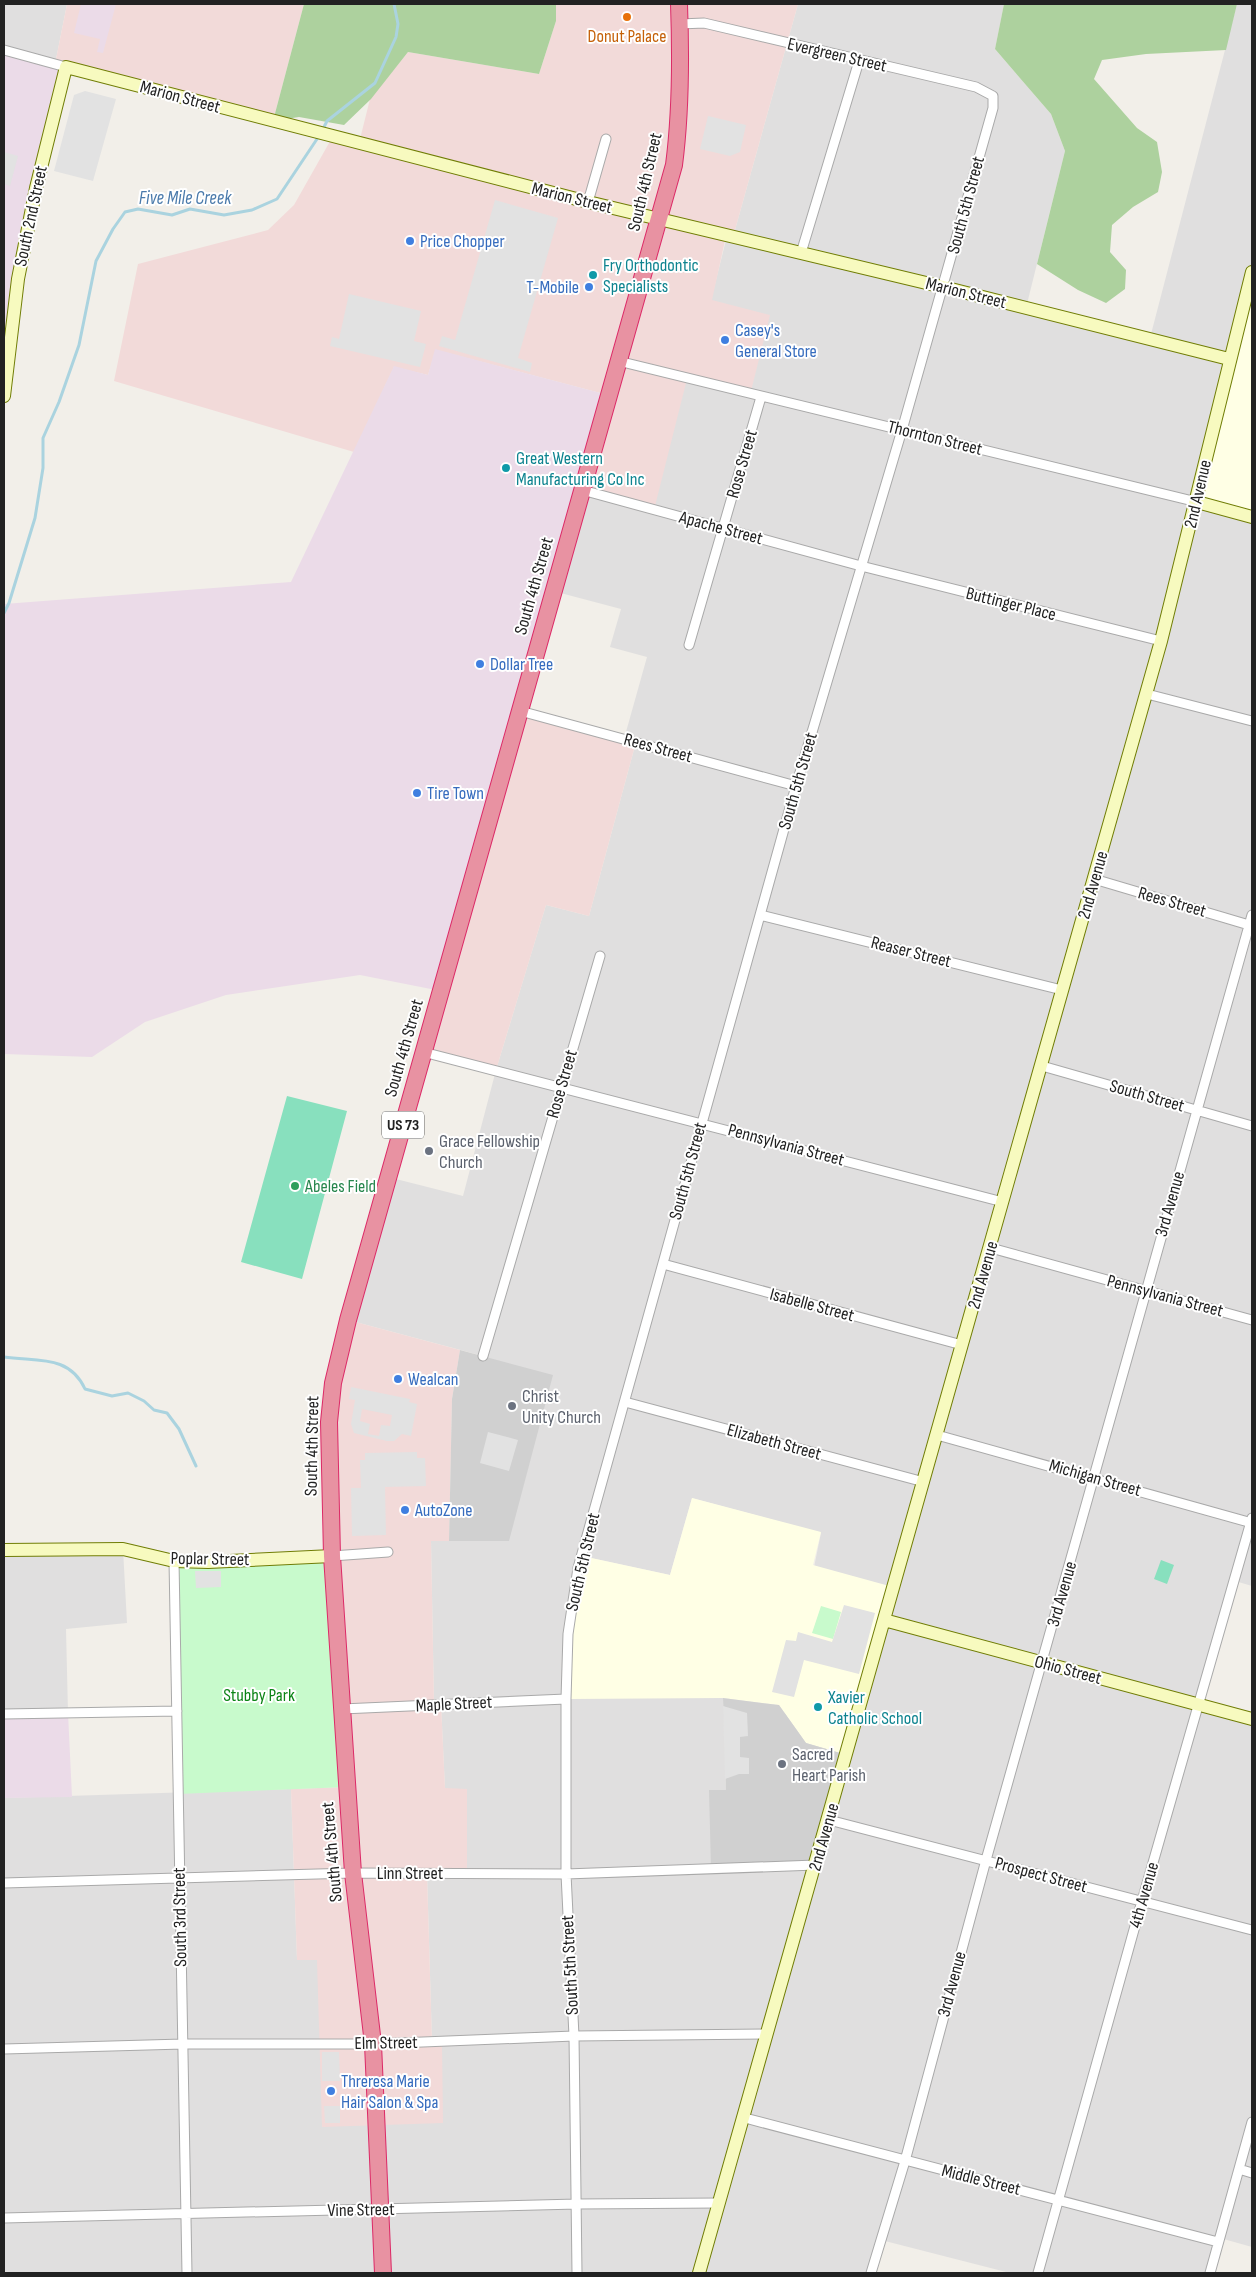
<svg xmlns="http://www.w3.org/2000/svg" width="1256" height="2277" font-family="'Sofia Sans Condensed',sans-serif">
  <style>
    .residential { fill: #e0dfdf; fill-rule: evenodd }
    .commercial { fill: #f2dad9 }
    .industrial { fill: #ebdbe8 }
    .education { fill: #ffffe5 }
    .religious { fill: #d0d0d0 }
    .forest { fill: #add19e }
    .park { fill: #c8facc }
    .pitch { fill: #88e0be }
    .parking { fill: #e2e2e2; fill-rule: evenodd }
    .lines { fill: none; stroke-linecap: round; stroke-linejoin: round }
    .stream { stroke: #aad3df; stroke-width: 3 }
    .street-casing { stroke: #a9a9a9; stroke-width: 11 }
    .secondary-casing { stroke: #707d05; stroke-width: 14 }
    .highway-casing { stroke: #dc2a67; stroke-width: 18 }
    .street { stroke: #fff; stroke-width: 9 }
    .secondary { stroke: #f7fabf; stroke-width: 12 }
    .highway { stroke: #e892a2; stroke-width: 16 }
    .food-dot { fill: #e8710a; stroke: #fff; stroke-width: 2 }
    .shop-dot { fill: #3f7fe0; stroke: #fff; stroke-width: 2 }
    .culture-dot { fill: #0f9aa8; stroke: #fff; stroke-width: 2 }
    .worship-dot { fill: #6b7280; stroke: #fff; stroke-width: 2 }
    .leisure-dot { fill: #2e9e5b; stroke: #fff; stroke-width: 2 }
    .labels { text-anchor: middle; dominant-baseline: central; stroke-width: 4; stroke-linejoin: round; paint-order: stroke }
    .shield { fill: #fff; stroke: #646464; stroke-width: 1 }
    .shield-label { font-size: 16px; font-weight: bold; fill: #222 }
    .food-label { font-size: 18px; fill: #c56008; stroke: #fff }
    .street-label { font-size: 18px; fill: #222; stroke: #fff }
    .shop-label { font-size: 18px; fill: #366cbe; stroke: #fff; text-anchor: start }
    .culture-label { font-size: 18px; fill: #0d838f; stroke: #fff; text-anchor: start }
    .worship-label { font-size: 18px; fill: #5b616d; stroke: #fff; text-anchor: start }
    .leisure-label { font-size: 18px; fill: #27864d; stroke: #fff; text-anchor: start }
    .park-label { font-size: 18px; fill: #0c8416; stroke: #fff }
    .water-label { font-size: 19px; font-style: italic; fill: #4a7aab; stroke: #fff }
  </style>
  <rect width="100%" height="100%" fill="#f2efe9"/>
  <path class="residential" d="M4,4H67L55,64L4,50Z
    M798,4H1004L995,49L1051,114L1065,151L1026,308L1150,338L1237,4H1252V1586L1235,1581L1200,1705L1252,1719V2247L1220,2238L1210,2273H1010L881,2240L871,2273H4V1798L291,1789L297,1960H317L432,2042L427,1873L467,1789H445L441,1704H434L431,1541H509L483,1356L348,1320L388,1177L463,1196L496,1070L546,905L589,916L636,742L624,739L647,657L610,647L621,609L553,591L582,490L687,379L711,300L727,236L733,237ZM692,1498L821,1533L753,1866L709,1790H726L723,1698L582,1556L670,1575Z
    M123,1549L127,1623L66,1629L68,1713L4,1714V1550Z"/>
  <path class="commercial" d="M67,4H304L273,121L55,64Z
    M556,4H798L733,237L726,236L712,300L770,315L750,395L687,379L654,510L582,490L608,395L436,350L428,375L394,367L354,452L114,381L138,264L268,230L294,205L333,136L359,143L370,99L408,52L539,74L556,21Z
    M520,711L636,742L589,916L546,905L496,1070L423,1052Z
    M348,1320L460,1350L452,1399L449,1541H431L434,1704H441L445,1788L467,1789V1873L427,1874L432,2042H442L443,2123L322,2127L317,1960H297L291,1789L347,1787L329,1468Z"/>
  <path class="industrial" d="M81,4H116L103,53L97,52L100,39L74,33Z
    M4,50L66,67L36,188L4,396Z
    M435,349L608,395L441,991L360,975L226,995L145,1022L92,1057L4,1054V604L291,582L394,366L428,375Z
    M68,1713L72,1797L4,1798V1714Z"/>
  <path class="education" d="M1252,272V517L1197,502Z
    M692,1498L821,1532L813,1565L893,1587L847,1755L806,1743L779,1705L723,1698L566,1699L568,1634L582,1556L670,1575Z"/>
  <path class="religious" d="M460,1350L553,1375L509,1541H449L452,1399Z
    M723,1698L779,1705L806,1743L847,1755L816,1865L711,1869L709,1790H726Z"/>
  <path class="forest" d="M304,4H556V21L539,74L408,52L371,99L344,125L299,117L273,121Z
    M1004,4H1237L1226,50L1146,54L1102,60L1094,79L1137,128L1157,142L1162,172L1158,192L1133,207L1112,225L1110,252L1126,270L1125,289L1106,303L1078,290L1037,264L1065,151L1051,114L995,49Z"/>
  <path class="park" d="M332,1556L347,1787L178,1794L174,1561Z
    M821,1606L841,1612L833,1639L812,1633Z"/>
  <path class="pitch" d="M287,1096L347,1111L302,1279L241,1262Z
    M1161,1560L1174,1565L1167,1584L1154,1579Z"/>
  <path class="parking" d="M85,91L116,99L93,181L54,171L74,95Z
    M708,116L746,125L740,152L730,156L700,149Z
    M4,152L18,156L10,186L4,184Z
    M495,200L558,218L518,358L532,363L530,372L439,346L442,336L455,340Z
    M349,294L421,311L414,341L426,344L420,367L330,346L332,337L339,339Z
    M351,1387L410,1399L409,1402L417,1404L411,1436L402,1434L394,1441H387L354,1433L351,1424L355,1400L349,1399ZM362,1409L392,1415L390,1426L381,1425L379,1436L368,1434L370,1424L360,1421Z
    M488,1432L518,1440L509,1471L480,1463Z
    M417,1452V1458H425L426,1486L385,1487L386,1535L352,1536L351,1488H361L360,1460H365V1453Z
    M195,1571H221V1587L196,1588Z
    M844,1605L875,1613L859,1674L804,1660L794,1697L772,1692L786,1640L796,1641L798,1632L832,1642Z
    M723,1706L747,1713L748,1736L740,1737V1757L749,1758V1774H739L725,1779Z
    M322,2052H339L340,2081H322Z
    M324,2106H340V2123H325Z"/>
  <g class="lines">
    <path class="stream" d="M322,131L327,121L375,83L396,37L398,24L394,4
      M4,613L9,603L35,518L43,468V438L59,402L79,345L96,261L113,229L125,212L138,209L172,215L190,209L224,215L252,210L277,199L319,136
      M4,1357C36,1362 69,1354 85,1389L112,1396L128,1393L144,1401L154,1410L167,1413L179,1429L196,1466"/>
    <g class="street-casing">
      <path id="street" d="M4,50L66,67
        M588,202L606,139
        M801,253L859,61
        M618,361L1197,502
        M582,490L861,566L1161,641
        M689,645L761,397
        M1147,694L1252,721
        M520,711L796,786
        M1094,879L1249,925
        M760,915L1062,990
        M423,1052L1003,1202
        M1042,1066L1252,1126
        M991,1248L1252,1320
        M663,1264L962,1345
        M483,1356L600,956
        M625,1402L924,1482
        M937,1435L1252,1523
        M332,1556L388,1552
        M174,1561L187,2273
        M342,1709L566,1699
        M4,1714L177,1711
        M829,1820L1252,1930
        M4,1883L353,1873L566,1874L816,1865
        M4,2049L183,2044H373L574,2036L767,2034
        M745,2118L1218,2242
        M1239,2169L1252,2173
        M4,2218L577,2204L719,2203
        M577,2273L574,2036L566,1874V1699L568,1634L578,1568L796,786L902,430L993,108V96L976,87L704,23L680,24
        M871,2273L905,2161L986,1860L1252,915
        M1038,2273L1142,1901L1252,1518
        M1210,2273L1252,2122"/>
    </g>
    <g class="secondary-casing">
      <path id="secondary" d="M4,396L18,279L36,188L66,67L588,202L943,287L1229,359
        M1197,502L1252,517
        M4,1550L123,1549L174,1561L208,1562L332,1556
        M884,1620L1252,1719
        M699,2273L1161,641L1252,272"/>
    </g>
    <g class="highway-casing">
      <path id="highway" d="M383,2273L373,2044L353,1873L332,1556L329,1422L333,1383L348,1320L674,165C681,111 681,58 679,4"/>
    </g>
    <use href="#street" class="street"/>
    <use href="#secondary" class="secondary"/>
    <use href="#highway" class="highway"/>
  </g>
  <circle class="food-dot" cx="627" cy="17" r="5"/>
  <g class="shop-dot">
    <circle cx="410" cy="241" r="5"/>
    <circle cx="589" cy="287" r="5"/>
    <circle cx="725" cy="340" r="5"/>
    <circle cx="480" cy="664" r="5"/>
    <circle cx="417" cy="793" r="5"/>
    <circle cx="398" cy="1379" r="5"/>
    <circle cx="405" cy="1510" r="5"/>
    <circle cx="331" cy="2091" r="5"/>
  </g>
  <g class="culture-dot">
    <circle cx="593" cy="275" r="5"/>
    <circle cx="506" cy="468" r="5"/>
    <circle cx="818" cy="1707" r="5"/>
  </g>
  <g class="worship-dot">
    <circle cx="429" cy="1151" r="5"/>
    <circle cx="512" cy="1406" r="5"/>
    <circle cx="782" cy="1764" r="5"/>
  </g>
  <circle class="leisure-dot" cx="295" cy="1186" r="5"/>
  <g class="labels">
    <rect class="shield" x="382" y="1111.5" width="42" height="27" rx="4"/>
    <g class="shield-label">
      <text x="403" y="1125">US 73</text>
    </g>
    <g class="food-label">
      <text x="627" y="36">Donut Palace</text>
    </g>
    <g class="street-label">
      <text transform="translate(837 55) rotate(13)">Evergreen Street</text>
      <text transform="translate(180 97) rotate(15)">Marion Street</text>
      <text transform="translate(645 182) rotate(-77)">South 4th Street</text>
      <text transform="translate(572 198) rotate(14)">Marion Street</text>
      <text transform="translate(966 205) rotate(-75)">South 5th Street</text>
      <text transform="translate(31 216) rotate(-78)">South 2nd Street</text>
      <text transform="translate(966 293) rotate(14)">Marion Street</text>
      <text transform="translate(935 438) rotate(14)">Thornton Street</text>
      <text transform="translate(742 464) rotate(-74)">Rose Street</text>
      <text transform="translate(1198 494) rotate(-77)">2nd Avenue</text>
      <text transform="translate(721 528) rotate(15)">Apache Street</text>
      <text transform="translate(534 586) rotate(-74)">South 4th Street</text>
      <text transform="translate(1011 604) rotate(14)">Buttinger Place</text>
      <text transform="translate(658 748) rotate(15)">Rees Street</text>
      <text transform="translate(798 781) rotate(-74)">South 5th Street</text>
      <text transform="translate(1093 885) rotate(-74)">2nd Avenue</text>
      <text transform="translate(1172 902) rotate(16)">Rees Street</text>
      <text transform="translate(911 952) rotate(14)">Reaser Street</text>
      <text transform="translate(404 1048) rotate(-74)">South 4th Street</text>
      <text transform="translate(562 1084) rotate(-74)">Rose Street</text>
      <text transform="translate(1147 1096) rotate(16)">South Street</text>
      <text transform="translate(786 1145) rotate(15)">Pennsylvania Street</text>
      <text transform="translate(688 1171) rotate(-75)">South 5th Street</text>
      <text transform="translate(1170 1204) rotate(-74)">3rd Avenue</text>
      <text transform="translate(983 1275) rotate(-74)">2nd Avenue</text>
      <text transform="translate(1165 1296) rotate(15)">Pennsylvania Street</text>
      <text transform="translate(812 1305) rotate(15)">Isabelle Street</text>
      <text transform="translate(774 1442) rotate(15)">Elizabeth Street</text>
      <text transform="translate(312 1446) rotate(-89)">South 4th Street</text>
      <text transform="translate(1095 1478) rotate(16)">Michigan Street</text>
      <text transform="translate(210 1559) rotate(1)">Poplar Street</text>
      <text transform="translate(583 1562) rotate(-77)">South 5th Street</text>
      <text transform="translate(1062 1594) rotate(-74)">3rd Avenue</text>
      <text transform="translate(1068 1670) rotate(15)">Ohio Street</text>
      <text transform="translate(454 1704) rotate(-3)">Maple Street</text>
      <text transform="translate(824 1837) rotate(-74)">2nd Avenue</text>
      <text transform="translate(332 1852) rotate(-95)">South 4th Street</text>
      <text x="410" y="1873">Linn Street</text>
      <text transform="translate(1041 1875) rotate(15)">Prospect Street</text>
      <text transform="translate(1144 1895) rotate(-74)">4th Avenue</text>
      <text transform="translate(180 1917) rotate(-91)">South 3rd Street</text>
      <text transform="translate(570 1965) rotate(-93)">South 5th Street</text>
      <text transform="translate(952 1984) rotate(-75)">3rd Avenue</text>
      <text transform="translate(386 2043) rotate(-1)">Elm Street</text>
      <text transform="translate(981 2180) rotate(14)">Middle Street</text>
      <text transform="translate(361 2210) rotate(-1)">Vine Street</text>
    </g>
    <g class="shop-label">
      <text x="420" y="241">Price Chopper</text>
      <text x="579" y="287" text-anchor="end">T-Mobile</text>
      <text x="735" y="330">Casey's<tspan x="735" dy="21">General Store</tspan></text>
      <text x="490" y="664">Dollar Tree</text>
      <text x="427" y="793">Tire Town</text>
      <text x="408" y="1379">Wealcan</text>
      <text x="415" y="1510">AutoZone</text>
      <text x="341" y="2081">Threresa Marie<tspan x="341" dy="21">Hair Salon &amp; Spa</tspan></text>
    </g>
    <g class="culture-label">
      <text x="603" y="265">Fry Orthodontic<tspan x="603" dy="21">Specialists</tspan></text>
      <text x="516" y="458">Great Western<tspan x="516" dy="21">Manufacturing Co Inc</tspan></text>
      <text x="828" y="1697">Xavier<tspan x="828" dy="21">Catholic School</tspan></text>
    </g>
    <g class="worship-label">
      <text x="439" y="1141">Grace Fellowship<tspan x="439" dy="21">Church</tspan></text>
      <text x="522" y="1396">Christ<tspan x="522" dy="21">Unity Church</tspan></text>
      <text x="792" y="1754">Sacred<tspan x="792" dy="21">Heart Parish</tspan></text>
    </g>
    <g class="leisure-label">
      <text x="305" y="1186">Abeles Field</text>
    </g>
    <g class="park-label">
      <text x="259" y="1695">Stubby Park</text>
    </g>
    <g class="water-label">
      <text x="185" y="198">Five Mile Creek</text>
    </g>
  </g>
  <rect width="1256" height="2277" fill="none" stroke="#222222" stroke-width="10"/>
</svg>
